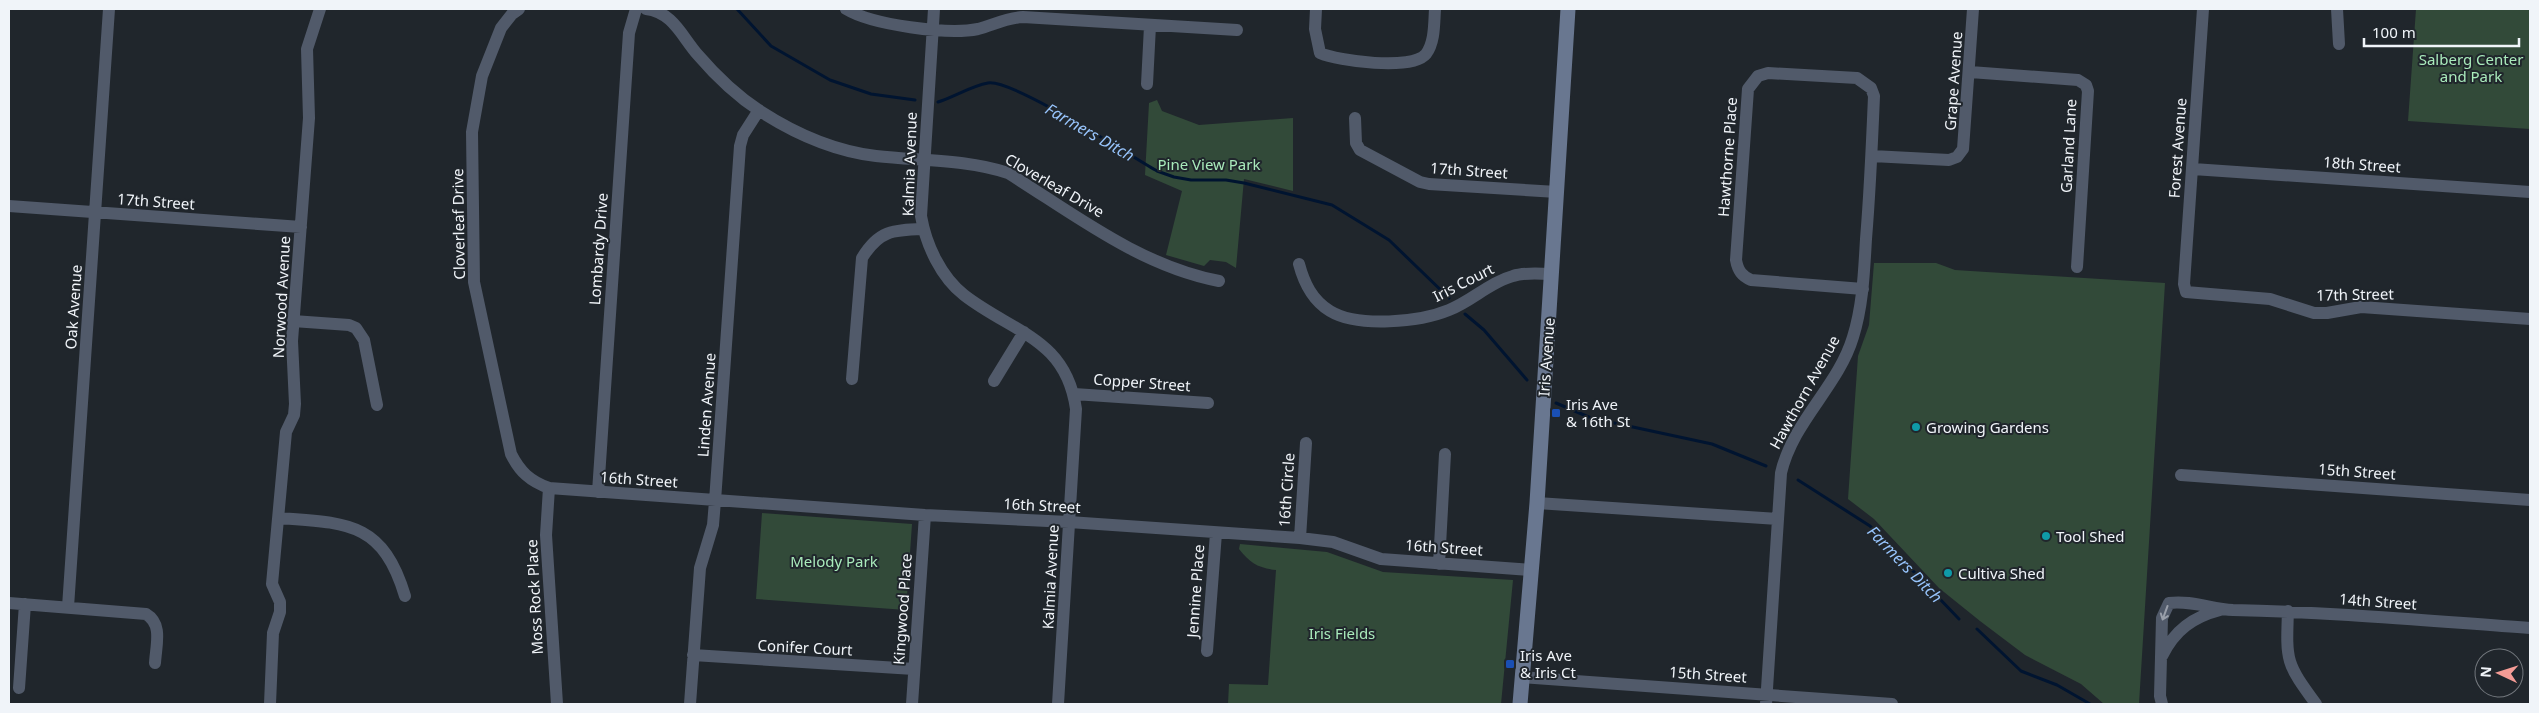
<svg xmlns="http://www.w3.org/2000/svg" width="2539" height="713" font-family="'Noto Sans',sans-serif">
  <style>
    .green { fill: #324a39 }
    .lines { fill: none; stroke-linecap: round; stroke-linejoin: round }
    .stream { stroke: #001430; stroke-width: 3 }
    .street { stroke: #515a6a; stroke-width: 12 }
    .secondary { stroke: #697790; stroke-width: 15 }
    .oneway { stroke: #999faa }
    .transit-dot { fill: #1a4fb4; stroke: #20262c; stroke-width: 2 }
    .culture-dot { fill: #0f9aa8; stroke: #20262c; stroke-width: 2 }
    .labels { text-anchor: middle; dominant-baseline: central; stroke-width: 4; stroke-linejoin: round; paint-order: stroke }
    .park-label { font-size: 15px; fill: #a9eabb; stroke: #20262c }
    .street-label { font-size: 15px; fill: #f0f4f9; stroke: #20262c }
    .poi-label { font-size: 15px; fill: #f0f4f9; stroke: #20262c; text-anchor: start }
    .water-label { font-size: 16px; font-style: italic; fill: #97c4fc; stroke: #20262c }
  </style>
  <rect width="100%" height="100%" fill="#20262c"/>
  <path class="green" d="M2416,9H2530V129L2408,121Z
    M1157,100L1162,111L1199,125L1293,118V191L1244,179L1236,268L1226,262L1210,260L1204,266L1166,255L1182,191L1145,175L1149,103Z
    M1874,263H1936L1955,270L2165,283L2139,704H2104L2081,684L2025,655L1980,621L1939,588L1874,519L1848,499L1858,356L1869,325Z
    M762,513L912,524L906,610L756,599Z
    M1240,544L1327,552L1383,572L1513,580L1501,704H1228L1229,684L1268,685L1276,570C1258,568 1250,563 1239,549Z"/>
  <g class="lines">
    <path class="stream" d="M737,9L771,46L830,80L871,94L915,100
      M938,102C954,97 971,86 988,83C1013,79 1129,155 1157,171L1174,177L1191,180H1226L1244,183L1332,205L1389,240L1449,298
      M1465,314L1484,330L1527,380
      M1556,403L1591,418L1712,444L1766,466
      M1798,480L1870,526L1959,619
      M1977,629L2021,671L2057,685L2090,704"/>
    <path class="street" d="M519,9L512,14L501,28L482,76L472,132L474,282L511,454C520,472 530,481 549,488L925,515L1069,522L1300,538L1333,542L1381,559L1531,570
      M646,9C673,12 682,37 698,55C716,76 737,96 760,111C794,133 835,151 876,156C920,161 966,159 1008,173C1074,214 1140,266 1219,281
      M846,9C872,25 948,35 978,29C993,25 1006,18 1023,17L1237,30
      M934,9L921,216C926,245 941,277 964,295C1013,333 1066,338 1076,409L1058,704
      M1316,9L1315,29L1320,53C1338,61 1412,71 1426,54C1435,42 1434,23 1435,9
      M2203,9L2184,284L2186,292L2270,299L2314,313H2327L2361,307L2530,319
      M2337,9L2339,44
      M1970,72L2078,80L2086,85L2088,91L2077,267
      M1147,84L1150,26
      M1355,118L1356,143L1360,150L1420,182L1429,184L1557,192
      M1872,156L1949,160L1957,157L1963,149L1973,9
      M2193,169L2530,192
      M9,206L301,227
      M1299,264C1304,283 1312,300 1330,311C1358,328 1420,322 1449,310C1472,301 1490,282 1513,276C1525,272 1540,274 1552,274
      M293,321L349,325L356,328L364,340L377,405
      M852,379L862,258C879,230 893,230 924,229
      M994,381L1024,332
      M1074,394L1208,403
      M2181,475L2530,500
      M549,488L546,535L557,704
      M598,492L629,33L636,9
      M1537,503L1778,519
      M280,518C347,523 383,522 405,596
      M1300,538L1306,443
      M1439,564L1445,454
      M9,603L146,614C163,624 156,645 155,663
      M68,607L109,9
      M2288,611C2286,662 2286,663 2316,704
      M1207,651L1216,533
      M693,655L914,669
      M2162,656C2175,630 2193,617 2220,610
      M1522,677L1892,704
      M19,688L25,604
      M270,704L273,633L280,612V602L272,584L286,432L294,415L295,404L292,341L309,118L307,49L320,9
      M690,704L700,568L713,525L715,501L740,146L743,135L759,110
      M912,704L925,515
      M1766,704L1781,473C1793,421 1838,387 1853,337C1863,305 1864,272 1866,239C1870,191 1872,144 1874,96L1871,88L1857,78L1768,73L1758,76L1748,89L1736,260C1738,271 1742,276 1751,280L1863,289
      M2162,704L2160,696L2162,618L2169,603C2191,600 2212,609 2233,610C2333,612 2431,621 2530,628"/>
    <path class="secondary" d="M1520,704L1537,503L1568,9"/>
  </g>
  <defs><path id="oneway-shaft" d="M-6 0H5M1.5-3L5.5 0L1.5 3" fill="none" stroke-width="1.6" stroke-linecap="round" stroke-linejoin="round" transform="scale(1.25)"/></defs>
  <use class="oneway" href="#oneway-shaft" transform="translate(2165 613) rotate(110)"/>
  <g class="transit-dot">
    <rect x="1551" y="408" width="10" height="10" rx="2.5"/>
    <rect x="1505" y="659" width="10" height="10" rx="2.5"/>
  </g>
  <g class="culture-dot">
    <circle cx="1916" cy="427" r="5"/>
    <circle cx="2046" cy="536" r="5"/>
    <circle cx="1948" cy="573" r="5"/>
  </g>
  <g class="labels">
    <g class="park-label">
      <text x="2471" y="59">Salberg Center<tspan x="2471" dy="17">and Park</tspan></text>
      <text x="1209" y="164">Pine View Park</text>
      <text x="834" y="561">Melody Park</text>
      <text x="1342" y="633">Iris Fields</text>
    </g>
    <g class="street-label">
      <text transform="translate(1953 81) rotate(-86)">Grape Avenue</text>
      <text transform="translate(2068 146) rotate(-87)">Garland Lane</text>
      <text transform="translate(2177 148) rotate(-86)">Forest Avenue</text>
      <text transform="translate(1727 157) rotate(-86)">Hawthorne Place</text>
      <text transform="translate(909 164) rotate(-88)">Kalmia Avenue</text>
      <text transform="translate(2362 164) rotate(4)">18th Street</text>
      <text transform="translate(1469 170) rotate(4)">17th Street</text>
      <text transform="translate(1055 185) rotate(30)">Cloverleaf Drive</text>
      <text transform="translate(156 201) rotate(4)">17th Street</text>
      <text transform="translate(458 224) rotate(-91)">Cloverleaf Drive</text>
      <text transform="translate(598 249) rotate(-86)">Lombardy Drive</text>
      <text transform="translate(1463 282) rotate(-27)">Iris Court</text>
      <text transform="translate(2355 294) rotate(-1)">17th Street</text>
      <text transform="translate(281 297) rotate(-87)">Norwood Avenue</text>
      <text transform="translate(73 307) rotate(-86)">Oak Avenue</text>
      <text transform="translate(1546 357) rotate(-86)">Iris Avenue</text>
      <text transform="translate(1142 382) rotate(4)">Copper Street</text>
      <text transform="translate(1804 392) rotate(-61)">Hawthorn Avenue</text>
      <text transform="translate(706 405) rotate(-86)">Linden Avenue</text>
      <text transform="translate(2357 471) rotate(4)">15th Street</text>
      <text transform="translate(639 479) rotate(4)">16th Street</text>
      <text transform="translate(1286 490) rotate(-86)">16th Circle</text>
      <text transform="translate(1042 505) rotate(3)">16th Street</text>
      <text transform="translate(1444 547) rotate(4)">16th Street</text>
      <text transform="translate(1050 577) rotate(-87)">Kalmia Avenue</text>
      <text transform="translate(1195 591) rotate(-86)">Jennine Place</text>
      <text transform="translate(534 597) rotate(-93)">Moss Rock Place</text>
      <text transform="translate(2378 601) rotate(4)">14th Street</text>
      <text transform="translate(902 609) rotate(-86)">Kingwood Place</text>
      <text transform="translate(805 647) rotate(3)">Conifer Court</text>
      <text transform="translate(1708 674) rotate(4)">15th Street</text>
    </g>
    <g class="poi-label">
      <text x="1566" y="404">Iris Ave<tspan x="1566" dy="17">&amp; 16th St</tspan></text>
      <text x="1926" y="427">Growing Gardens</text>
      <text x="2056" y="536">Tool Shed</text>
      <text x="1958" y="573">Cultiva Shed</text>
      <text x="1520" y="655">Iris Ave<tspan x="1520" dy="17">&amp; Iris Ct</tspan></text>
    </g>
    <g class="water-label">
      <text transform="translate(1090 132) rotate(30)">Farmers Ditch</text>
      <text transform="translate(1905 564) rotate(46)">Farmers Ditch</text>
    </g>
  </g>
  <rect width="2539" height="713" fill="none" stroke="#f0f4f9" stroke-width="20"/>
  <g transform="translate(2499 673) rotate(274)"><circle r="24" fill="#20262c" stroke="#73787e"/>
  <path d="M0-4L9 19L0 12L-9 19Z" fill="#f59c96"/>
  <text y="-8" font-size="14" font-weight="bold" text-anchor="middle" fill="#f0f4f9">N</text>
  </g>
  <path d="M2364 38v8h155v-8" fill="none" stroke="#f0f4f9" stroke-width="2.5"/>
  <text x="2372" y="38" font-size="15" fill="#f0f4f9" stroke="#20262c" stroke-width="4" paint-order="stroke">100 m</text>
</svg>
